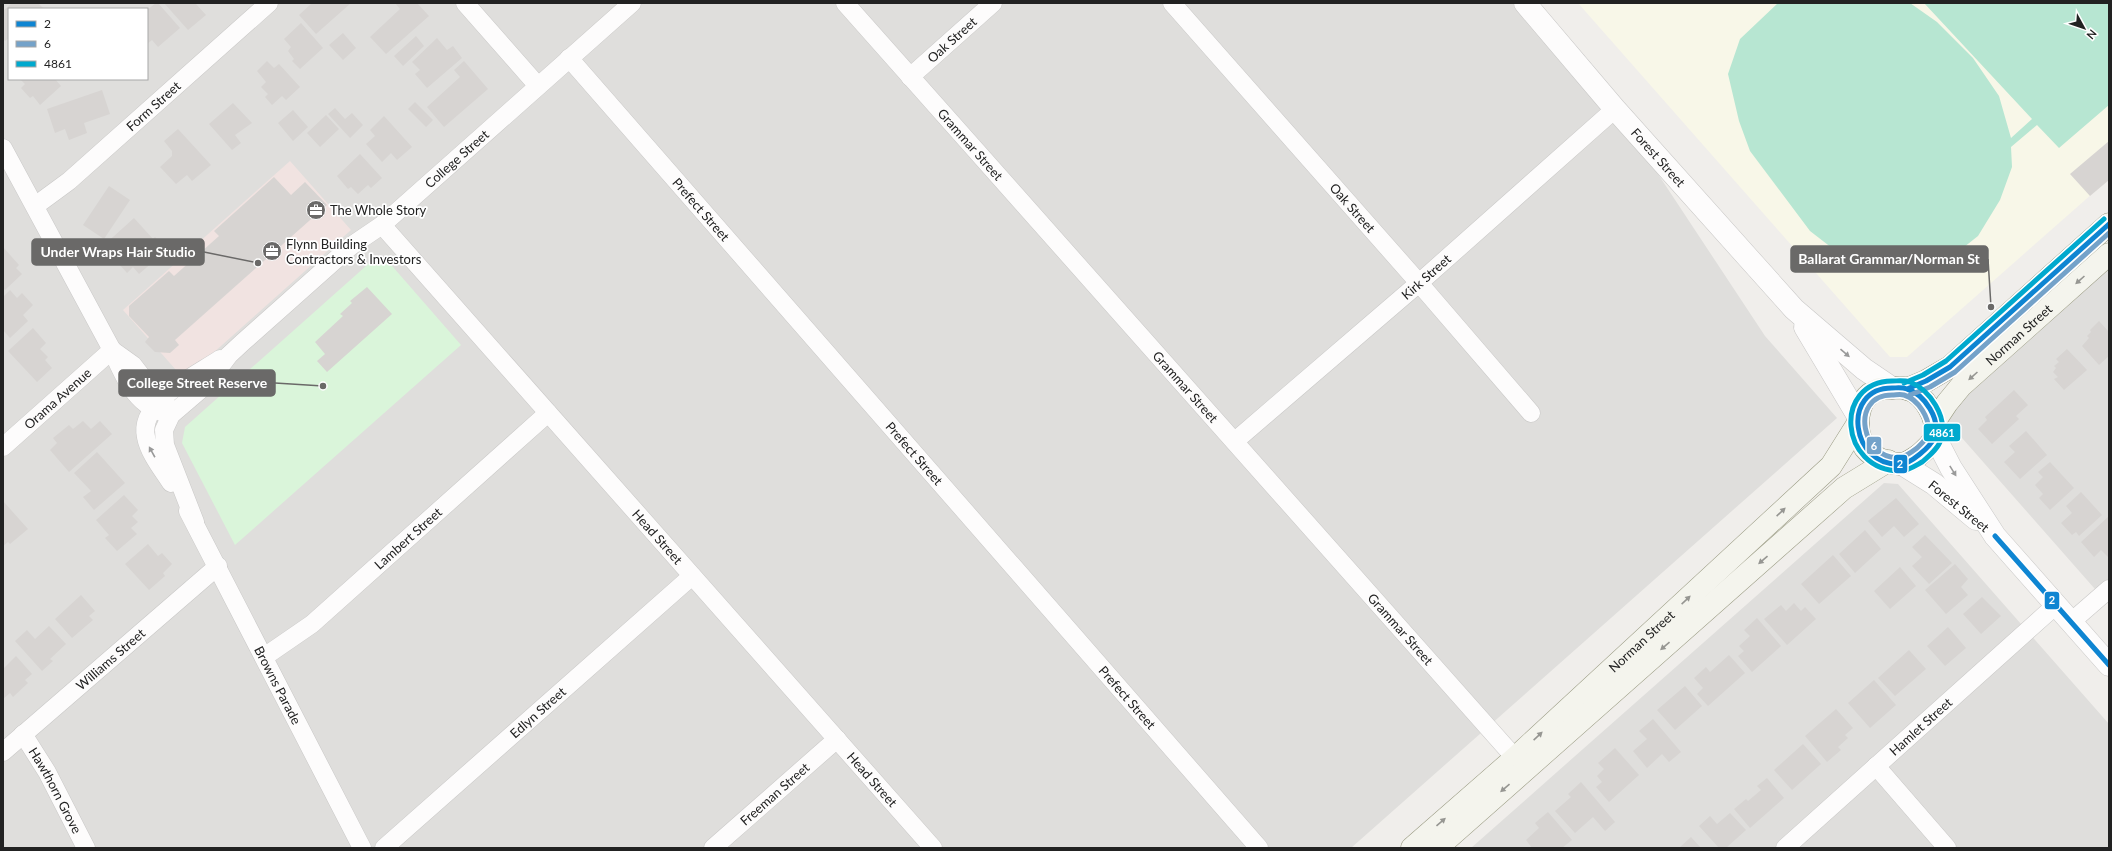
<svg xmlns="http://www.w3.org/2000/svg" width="2112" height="851" font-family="Lato,sans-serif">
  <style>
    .residential { fill: #dfdedc; fill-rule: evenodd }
    .commercial { fill: #f1e3e1 }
    .education { fill: #f8f7e8 }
    .park { fill: #daf5da }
    .pitch { fill: #b7e6d2 }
    .building { fill: #d7d4d2 }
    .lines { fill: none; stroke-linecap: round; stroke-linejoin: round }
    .minor-casing { stroke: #c9c8c7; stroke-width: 19 }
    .tertiary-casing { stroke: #c9c8c7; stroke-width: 23 }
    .secondary-casing { stroke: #999a82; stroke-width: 23 }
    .minor { stroke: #fdfcfc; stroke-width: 18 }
    .tertiary { stroke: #fdfcfc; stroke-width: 22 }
    .secondary { stroke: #f4f4ed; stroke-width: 22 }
    .bus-1-casing { stroke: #fff; stroke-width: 8 }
    .bus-2-casing { stroke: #fff; stroke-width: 8 }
    .bus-3-casing { stroke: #fff; stroke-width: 8 }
    .bus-1 { stroke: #0e85d2; stroke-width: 5 }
    .bus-2 { stroke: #74a2c9; stroke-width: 5 }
    .bus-3 { stroke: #00a9ce; stroke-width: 5 }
    .oneway { fill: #969692 }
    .oneway2 { fill: #9a9a9a }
    .labels { text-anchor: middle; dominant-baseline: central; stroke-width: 3.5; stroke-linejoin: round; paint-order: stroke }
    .street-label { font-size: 13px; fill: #222; stroke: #fff }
    .poi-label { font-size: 13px; fill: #222; stroke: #fff; text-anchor: start }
    .leader { fill: none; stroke: #6a6968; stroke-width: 1.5 }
    .callout-dot { fill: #6a6968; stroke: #fff; stroke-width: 1.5 }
    .callout { fill: #6a6968; stroke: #6a6968; stroke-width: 1.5 }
    .callout-label { font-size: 14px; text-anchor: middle; font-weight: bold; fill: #fff }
    .line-badge { stroke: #fff; stroke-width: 1.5 }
    .badge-label { font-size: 11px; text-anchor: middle; font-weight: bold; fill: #fff }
  </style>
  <rect width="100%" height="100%" fill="#f0eeeb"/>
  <path class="residential" d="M3,3H1525L1615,109L1765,336L1837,418L1351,848H3ZM9,9H147V79H9Z
    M2109,254V605L1955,430L1935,421Z
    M1884,483L1898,484L2109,724V848H1471Z"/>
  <path class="commercial" d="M290,161L351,230L184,379L123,310Z"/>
  <path class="education" d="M1578,3H2109V179L1907,357H1890Z"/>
  <path class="park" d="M375,258L386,259L461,345L235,545L182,443L185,427Z"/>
  <path class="pitch" d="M1778,3H1910L1937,22L1973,58L1999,96L2011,138L2032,119L1924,3H2109V105L2059,148L2037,125L2011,147L2012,167L2000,200L1978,236L1949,259L1918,263H1883L1865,260L1832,248L1810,231L1750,151L1739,121L1728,74L1740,39Z"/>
  <path class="building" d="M12,3H38L44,9H9V38L5,41L3,39V11Z
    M156,3H158L180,28L158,47L152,40L147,44V10Z
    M164,3H197L196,4L206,15L188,30Z
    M312,3H351L316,34L299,15Z
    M395,3H417L429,16L386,54L370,37L400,9Z
    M301,23L323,48L300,69L292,61L294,59L288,51L291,47L284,39Z
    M343,33L356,48L343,60L329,45Z
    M416,36L424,46L403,66L394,56Z
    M437,38L447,50L453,46L462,58L427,88L415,74L420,70L412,62Z
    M267,61L274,68L279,64L300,87L286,100L282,96L272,105L265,97L268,94L261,87L266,82L257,71Z
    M464,61L488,89L444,127L427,107L460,77L454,70Z
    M20,79H55L61,86L40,105L33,96L30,98L21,88L25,84Z
    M102,90L110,114L84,123L87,133L69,140L65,129L55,133L47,109Z
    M415,102L433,120L426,127L408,109Z
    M233,103L252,123L235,135L241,143L232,150L209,124Z
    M335,108L345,119L352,113L363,125L350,138L328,114Z
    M293,110L308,127L293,141L278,123Z
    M326,115L339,129L320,147L307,133Z
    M384,116L412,147L397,160L391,153L382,162L366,144L375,136L370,130Z
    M178,129L211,165L192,181L187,175L176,184L160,167L172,156V151L164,141Z
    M2109,141V180L2090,196L2070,174Z
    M360,154L382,178L371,188L368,185L358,194L351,187L348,189L337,176Z
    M274,177L291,195L305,182L327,205L175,340L179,345L170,353L155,352L145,342L149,337L129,316V306L169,271L174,276L219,236L214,231Z
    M109,186L130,200L104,239L83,225Z
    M134,218L153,239L155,237L167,250L139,274L133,267L127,273L103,246Z
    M3,247L19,265L16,268L22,274L5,290L3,288Z
    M367,287L392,314L327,372L317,361L325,354L315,342L343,316L340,314L352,303L350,301Z
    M10,290L17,298L22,293L33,305L23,315L28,321L10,338L3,330V297Z
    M2099,321L2109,332V356L2099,365L2082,346L2089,338L2087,336L2091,332L2090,330Z
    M33,328L46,343L40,349L48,357L45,360L52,368L37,382L8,351Z
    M2067,349L2087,370L2064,390L2054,379L2058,377L2053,372L2056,368L2054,366L2059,362L2056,359Z
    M2014,390L2028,405L2016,416L2019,419L1992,444L1978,429L1987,420L1985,417Z
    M83,421L91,429L100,421L112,434L69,472L50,450L57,443L53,438L69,425L73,429Z
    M2026,431L2047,455L2020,479L2004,462L2015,452L2009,446Z
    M97,452L125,483L94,510L83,497L91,491L74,473Z
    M2050,462L2074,488L2050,510L2039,498L2043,494L2035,485L2043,477L2038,472Z
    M2081,492L2102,515L2079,536L2076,532L2072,535L2061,523L2072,513L2066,506Z
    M124,495L138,510L132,516L138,522L131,528L137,534L117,551L105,538L109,535L96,520Z
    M1896,498L1919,524L1904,537L1894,526L1882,537L1868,521Z
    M3,501L28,529L10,544L8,542L3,546Z
    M2109,516V558L2101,550L2094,557L2081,542Z
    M1865,530L1881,549L1855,573L1839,554Z
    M1925,535L1952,563L1929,584L1912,566L1922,557L1912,547Z
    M148,544L158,556L162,553L172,564L163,573L165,576L149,590L125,564Z
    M1833,555L1851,576L1819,604L1801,584Z
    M1955,564L1968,579L1961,587L1968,595L1946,614L1925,590Z
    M1900,567L1916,586L1890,609L1874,591Z
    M81,595L95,611L89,616L93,620L72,638L55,619Z
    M1982,597L2001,616L1981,634L1963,614Z
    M1794,603L1801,611L1805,607L1816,619L1787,645L1764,619L1781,605L1786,611Z
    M1757,618L1781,646L1752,672L1738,656L1744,651L1739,646L1750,636L1744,630Z
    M49,626L66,644L50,659L53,661L42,671L15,641L27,630L35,639Z
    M1948,627L1966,648L1945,666L1927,646Z
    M1909,650L1926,669L1895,696L1878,678Z
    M1729,655L1745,673L1708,706L1697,694L1703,688L1694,678L1706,667L1710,672Z
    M16,656L32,674L25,680L28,683L13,697L10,693L3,699V669Z
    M1874,680L1896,705L1870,728L1848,703Z
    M1685,686L1702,706L1675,730L1657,710Z
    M1836,709L1853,728L1845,735L1848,738L1838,747L1841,750L1827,762L1805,736Z
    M1653,719L1681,752L1669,762L1662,754L1647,768L1633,751L1647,739L1639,731Z
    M1803,744L1821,764L1792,790L1774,770Z
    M1615,748L1639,775L1609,802L1596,787L1602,782L1597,776L1604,769L1598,763Z
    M1767,778L1784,798L1750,828L1734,809L1746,799L1748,801L1761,790L1757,786Z
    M1581,782L1615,822L1605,831L1593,817L1575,833L1555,811L1571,797L1568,794Z
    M1548,812L1572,840L1562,848H1532L1526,840L1539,828L1535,823Z
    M1730,813L1746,830L1726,848H1719L1699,826L1710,816L1717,824Z
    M1691,837L1701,848H1679Z"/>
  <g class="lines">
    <g class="minor-casing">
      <g id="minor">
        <path d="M465,3L538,86"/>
        <path id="s1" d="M845,3L1524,768"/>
        <path id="s2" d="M1172,3L1419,283L1531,413"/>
        <path id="s3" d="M569,58L1259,848"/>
        <path id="s4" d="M910,77L993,3"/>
        <path d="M3,148L112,350C123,375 135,404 162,412"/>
        <path id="s5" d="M35,206L69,181L269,3"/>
        <path id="s6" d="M382,225L933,848"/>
        <path d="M112,350L133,365L150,387L163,398L168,408"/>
        <path id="s7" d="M1235,441L1419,283L1615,109"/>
        <path id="s8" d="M3,447L112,350"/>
        <path d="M171,483C162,469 149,453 146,437C138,402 195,376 220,359"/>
        <path id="s9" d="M188,511L362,848"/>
        <path id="s10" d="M195,522L165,445L164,430L171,415L206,385L229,355L243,342L351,246L382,225L632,3"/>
        <path d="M2071,622L2109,589"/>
        <path id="s11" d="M264,657L312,624L548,413"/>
        <path id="s12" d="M23,734L47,772L86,848"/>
        <path id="s13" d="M3,752L218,566"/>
        <path d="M1876,766L1947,848"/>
        <path id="s14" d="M384,848L692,576"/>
        <path id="s15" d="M713,848L837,739"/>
        <path id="s16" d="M1785,848L2056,605"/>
      </g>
    </g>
    <g class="tertiary-casing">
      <g id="tertiary">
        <path id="s17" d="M1525,3L1615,109L1794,309L1864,369L1892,388"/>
        <path d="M1805,327L1858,416"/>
        <path d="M1935,437L1951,468L1995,536L2109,665"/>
        <path d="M1902,464L1934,484L1976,519"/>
      </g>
    </g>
    <g class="secondary-casing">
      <g id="secondary">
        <path d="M1892,388C1897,388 1904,387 1908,389C1925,395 1938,418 1935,436C1933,443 1925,450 1919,455C1915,458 1906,464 1901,464C1889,464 1873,458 1865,448C1854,431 1855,398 1877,390C1882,388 1888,388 1892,388Z"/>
        <path d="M1907,389L1926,381L1950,367L2109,224"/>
        <path id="s18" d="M1935,421L1947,403L1961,386L2109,254"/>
        <path id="s19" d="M1412,848L1515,758L1831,466L1858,423"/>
        <path d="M1437,848L1844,488L1888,461"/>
      </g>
    </g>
    <use href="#minor" class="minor"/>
    <use href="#tertiary" class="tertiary"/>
    <use href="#secondary" class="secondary"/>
    <g class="bus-1-casing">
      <path id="bus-1" d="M1892,388C1897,388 1902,387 1907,389C1924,394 1942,420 1934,438C1931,445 1925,450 1920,454C1915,458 1908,464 1901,464C1851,468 1840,388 1892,388Z
        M1907,389L1926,381L1950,367L2109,224
        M1995,536L2109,665"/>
    </g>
    <g class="bus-2-casing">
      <path id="bus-2" d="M1892,395C1896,395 1900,394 1904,395C1918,399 1931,419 1928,434C1927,439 1921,444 1917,448C1913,451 1907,456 1901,457C1862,463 1848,395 1892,395Z
        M1910,395L1930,387L1955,372L2109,233"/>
    </g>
    <g class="bus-3-casing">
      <path id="bus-3" d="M1892,381C1898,381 1904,380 1910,382C1930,390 1948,417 1941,439C1939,448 1929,456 1922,462C1915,466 1908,471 1900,471C1839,470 1833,382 1892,381Z
        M1904,383L1923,375L1946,361L2104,219"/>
    </g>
    <use href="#bus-1" class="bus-1"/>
    <use href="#bus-2" class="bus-2"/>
    <use href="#bus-3" class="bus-3"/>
  </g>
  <defs><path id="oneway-solid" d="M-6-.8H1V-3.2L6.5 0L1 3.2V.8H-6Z"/></defs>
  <g class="oneway">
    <use href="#oneway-solid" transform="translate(2080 280) rotate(138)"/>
    <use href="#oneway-solid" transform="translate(1973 376) rotate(138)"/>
    <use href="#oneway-solid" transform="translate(1781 512) rotate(-43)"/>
    <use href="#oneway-solid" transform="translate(1763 560) rotate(139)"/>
    <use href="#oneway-solid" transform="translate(1686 600) rotate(-43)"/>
    <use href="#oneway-solid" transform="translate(1665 646) rotate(139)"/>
    <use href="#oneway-solid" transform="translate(1538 736) rotate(-43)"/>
    <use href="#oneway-solid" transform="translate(1505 788) rotate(139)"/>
    <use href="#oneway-solid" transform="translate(1441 822) rotate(-41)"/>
  </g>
  <g class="oneway2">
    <use href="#oneway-solid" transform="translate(1845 353) rotate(41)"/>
    <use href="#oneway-solid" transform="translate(152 452) rotate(-119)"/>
    <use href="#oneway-solid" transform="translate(1953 471) rotate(58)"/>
  </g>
  <defs>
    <g id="office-disc" transform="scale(1)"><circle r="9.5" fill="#6a6968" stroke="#fff"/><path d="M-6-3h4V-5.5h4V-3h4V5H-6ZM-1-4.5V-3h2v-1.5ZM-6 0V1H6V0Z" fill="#fff"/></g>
  </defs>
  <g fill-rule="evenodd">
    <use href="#office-disc" x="316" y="210"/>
    <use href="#office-disc" x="272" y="251"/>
  </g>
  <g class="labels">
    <g class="street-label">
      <text stroke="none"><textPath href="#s4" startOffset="56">Oak Street</textPath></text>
      <text stroke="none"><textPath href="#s5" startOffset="155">Form Street</textPath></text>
      <text stroke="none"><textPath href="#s1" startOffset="189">Grammar Street</textPath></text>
      <text stroke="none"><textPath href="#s17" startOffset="204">Forest Street</textPath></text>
      <text stroke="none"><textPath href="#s10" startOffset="499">College Street</textPath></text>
      <text stroke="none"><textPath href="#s2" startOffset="273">Oak Street</textPath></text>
      <text stroke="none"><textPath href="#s3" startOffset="201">Prefect Street</textPath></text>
      <text stroke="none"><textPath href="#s7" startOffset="252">Kirk Street</textPath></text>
      <text stroke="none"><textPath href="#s18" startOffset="121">Norman Street</textPath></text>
      <text stroke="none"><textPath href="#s1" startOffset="513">Grammar Street</textPath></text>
      <text stroke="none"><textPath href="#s8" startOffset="73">Orama Avenue</textPath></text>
      <text stroke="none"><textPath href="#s3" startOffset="525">Prefect Street</textPath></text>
      <text transform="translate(1959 506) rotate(39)">Forest Street</text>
      <text stroke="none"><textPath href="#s6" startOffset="416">Head Street</textPath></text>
      <text stroke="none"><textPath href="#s11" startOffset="187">Lambert Street</textPath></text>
      <text stroke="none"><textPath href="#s1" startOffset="837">Grammar Street</textPath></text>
      <text stroke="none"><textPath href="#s19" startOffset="309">Norman Street</textPath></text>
      <text stroke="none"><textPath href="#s13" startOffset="142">Williams Street</textPath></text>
      <text stroke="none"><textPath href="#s9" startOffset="196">Browns Parade</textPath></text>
      <text stroke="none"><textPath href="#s3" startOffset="849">Prefect Street</textPath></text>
      <text stroke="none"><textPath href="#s14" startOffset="205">Edlyn Street</textPath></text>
      <text stroke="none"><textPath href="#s16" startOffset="182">Hamlet Street</textPath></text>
      <text stroke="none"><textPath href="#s6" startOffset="740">Head Street</textPath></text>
      <text stroke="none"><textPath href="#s12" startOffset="65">Hawthorn Grove</textPath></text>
      <text stroke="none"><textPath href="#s15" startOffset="82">Freeman Street</textPath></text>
    </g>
    <g class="poi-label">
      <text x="330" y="210">The Whole Story</text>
      <text x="286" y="244">Flynn Building<tspan x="286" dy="15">Contractors &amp; Investors</tspan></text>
    </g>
  </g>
  <path class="leader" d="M258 263L204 252M1991 307L1988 259M323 386L275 383"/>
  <g class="callout-dot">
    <circle cx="258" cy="263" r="4"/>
    <circle cx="1991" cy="307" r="4"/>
    <circle cx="323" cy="386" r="4"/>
  </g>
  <g class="callout">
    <rect x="32" y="239" width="172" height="26" rx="4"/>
    <rect x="1791" y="246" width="197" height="26" rx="4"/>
    <rect x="119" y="370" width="156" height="26" rx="4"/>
  </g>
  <g class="callout-label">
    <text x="118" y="257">Under Wraps Hair Studio</text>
    <text x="1889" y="264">Ballarat Grammar/Norman St</text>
    <text x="197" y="388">College Street Reserve</text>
  </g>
  <g class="line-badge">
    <rect x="1923" y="423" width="38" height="19" rx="4" fill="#00a9ce"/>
    <rect x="1866" y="436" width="16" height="19" rx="4" fill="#74a2c9"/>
    <rect x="1893" y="454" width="15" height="20" rx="4" fill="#0e85d2"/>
    <rect x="2044" y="591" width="16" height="19" rx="4" fill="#0e85d2"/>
  </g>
  <g class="badge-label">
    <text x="1942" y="437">4861</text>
    <text x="1874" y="450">6</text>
    <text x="1900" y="468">2</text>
    <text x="2052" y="604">2</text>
  </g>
  <rect width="2112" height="851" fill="none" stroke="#222222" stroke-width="8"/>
  <rect x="8" y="8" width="140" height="72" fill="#ffffff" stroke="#a7a7a7"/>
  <rect x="16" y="21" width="20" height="6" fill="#0e85d2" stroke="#a7a7a7"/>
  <text x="44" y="28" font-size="12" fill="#222222">2</text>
  <rect x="16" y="41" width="20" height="6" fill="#74a2c9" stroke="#a7a7a7"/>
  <text x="44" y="48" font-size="12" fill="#222222">6</text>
  <rect x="16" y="61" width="20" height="6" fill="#00a9ce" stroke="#a7a7a7"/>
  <text x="44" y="68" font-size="12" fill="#222222">4861</text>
  <g transform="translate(2084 28) rotate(130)" stroke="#ffffff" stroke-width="3" paint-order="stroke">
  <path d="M0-3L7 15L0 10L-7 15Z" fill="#222222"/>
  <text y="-6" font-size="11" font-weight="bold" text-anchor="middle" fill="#222222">N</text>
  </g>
</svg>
